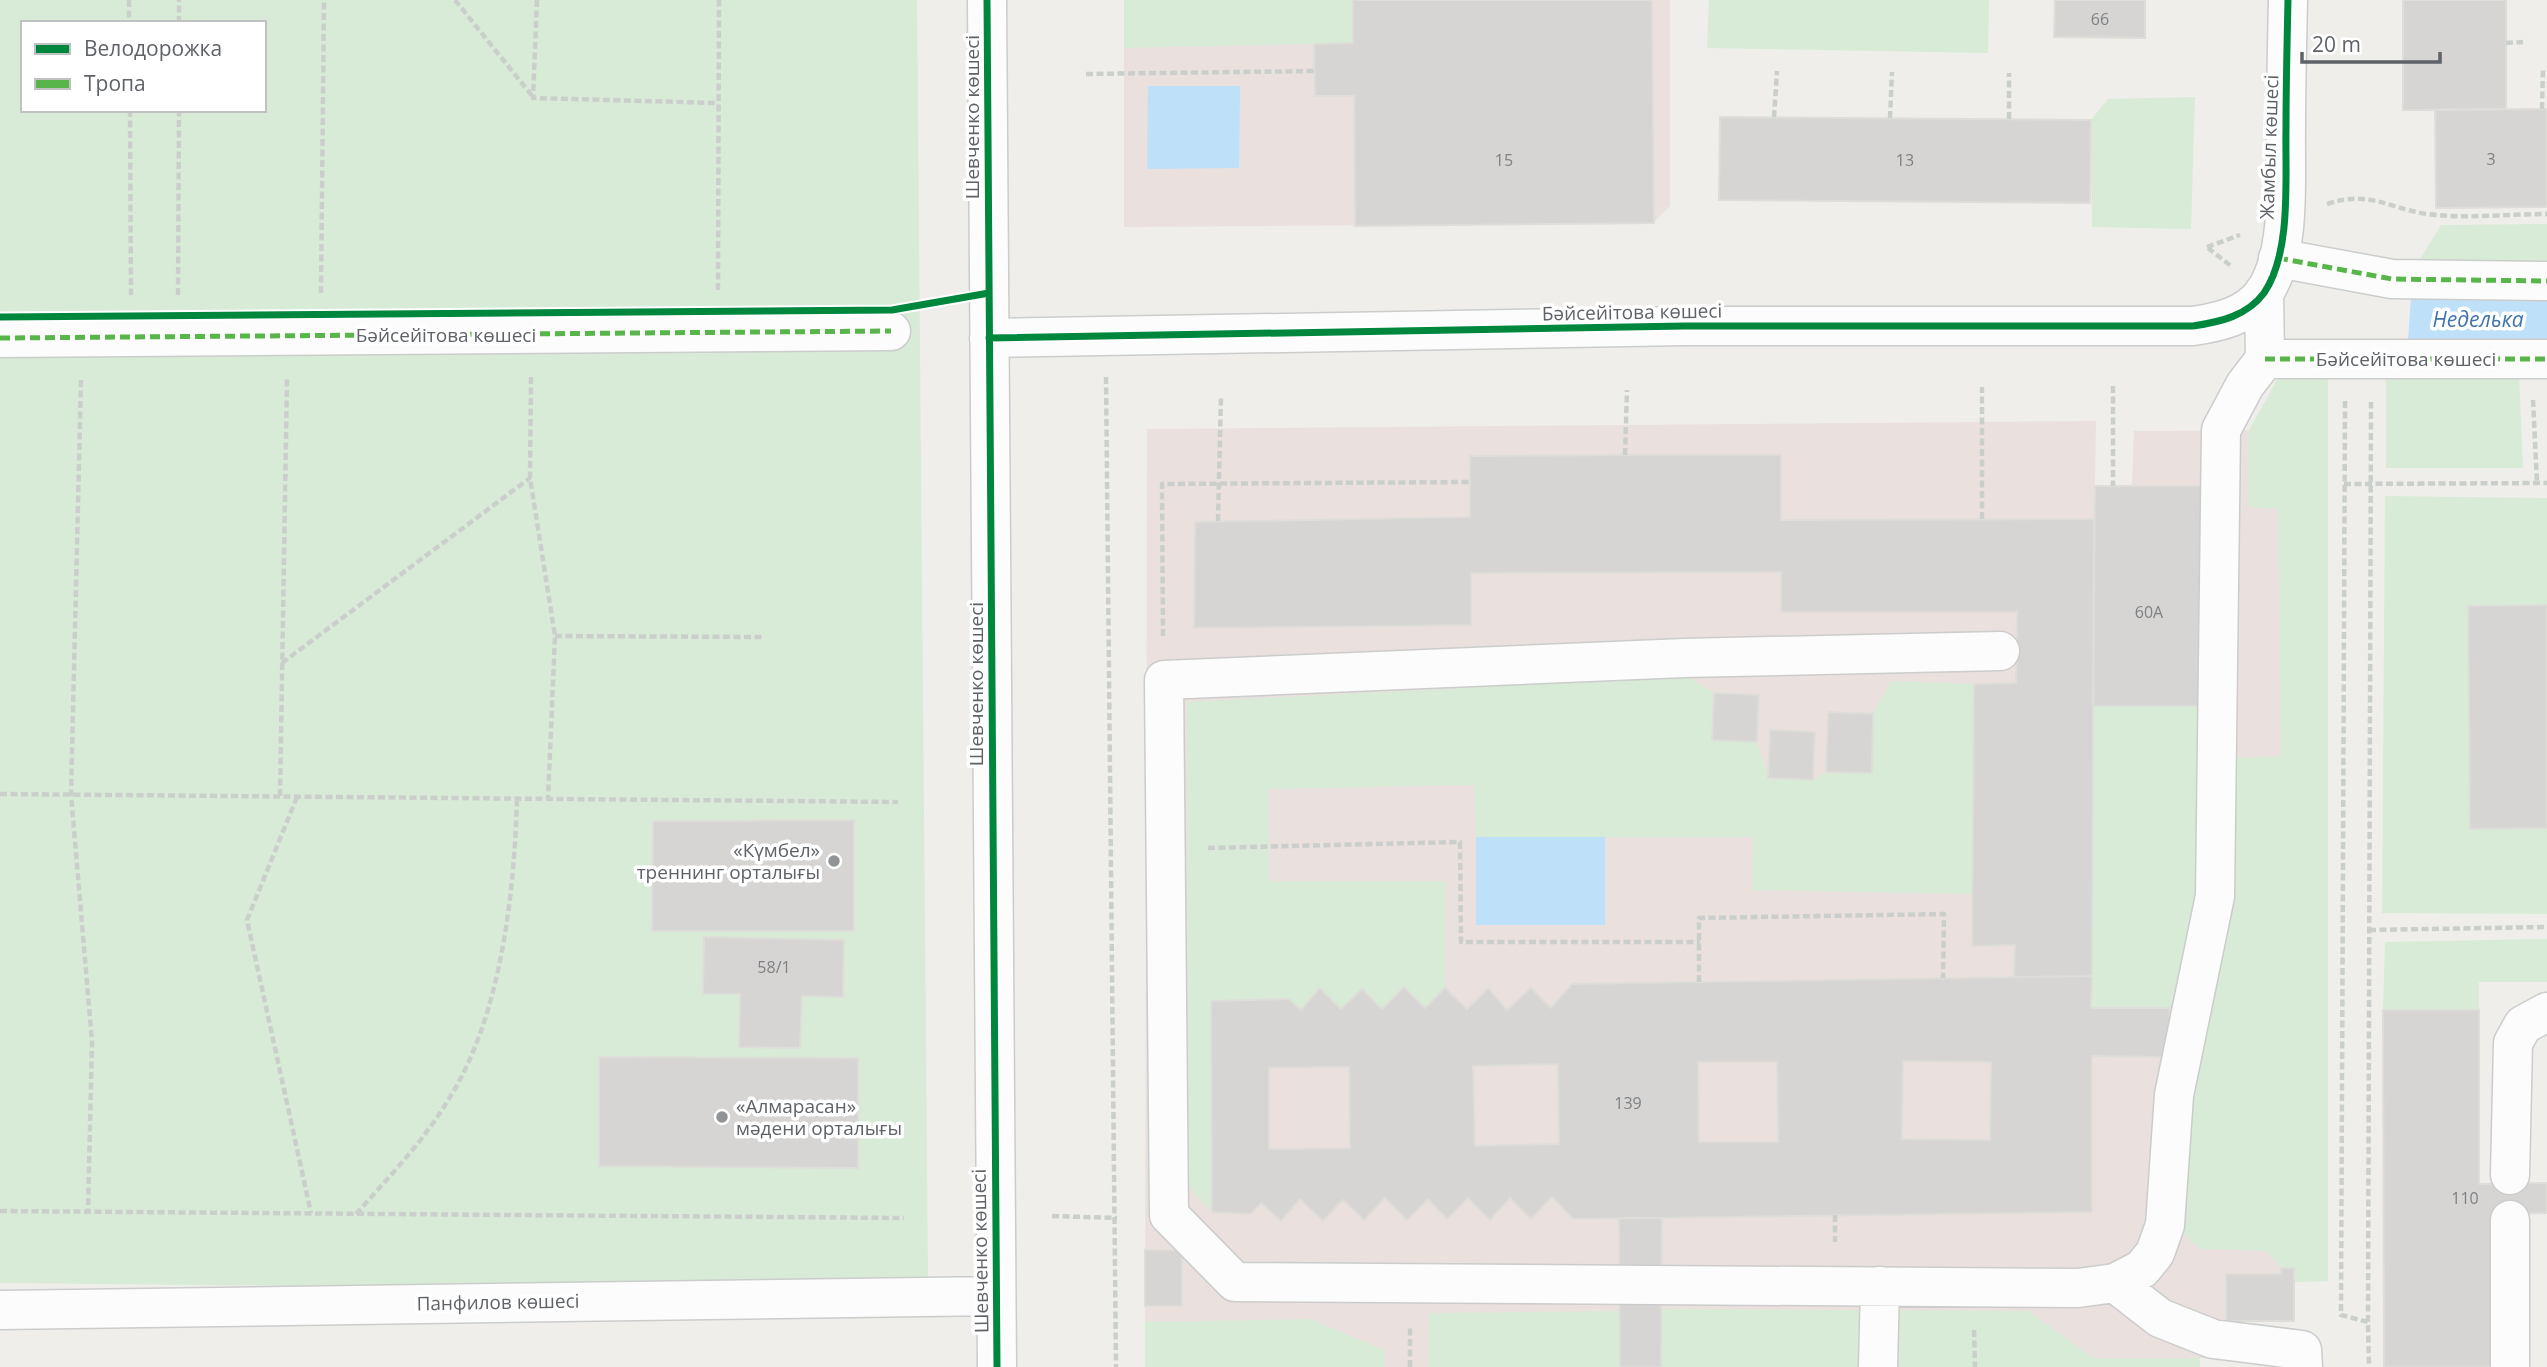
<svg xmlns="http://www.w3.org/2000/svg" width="2547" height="1367" font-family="'Open Sans',sans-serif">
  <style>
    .medical { fill: #eae0de }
    .green { fill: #d8ebd6; fill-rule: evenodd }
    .water { fill: #bfe0f9 }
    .building { fill: #d6d5d3; stroke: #deddd9; stroke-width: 2; fill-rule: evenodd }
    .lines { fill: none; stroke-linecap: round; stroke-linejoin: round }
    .minor-casing { stroke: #cbcccc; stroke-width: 41 }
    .path { stroke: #cacfcc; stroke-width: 4.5; stroke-dasharray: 7 3.5; stroke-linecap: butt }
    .minor { stroke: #fdfcfc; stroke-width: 38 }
    .quiet { stroke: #58b549; stroke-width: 5; stroke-dasharray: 10 5; stroke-linecap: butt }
    .cycleway-casing { stroke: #fff; stroke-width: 11 }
    .cycleway { stroke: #00873e; stroke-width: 7 }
    .poi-dot { fill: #919496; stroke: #fff; stroke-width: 2.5 }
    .labels { text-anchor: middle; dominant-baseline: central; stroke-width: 7; stroke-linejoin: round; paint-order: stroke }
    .number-label { font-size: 16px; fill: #7e8184 }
    .street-label { font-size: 19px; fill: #5f6368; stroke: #fff }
    .poi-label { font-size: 19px; fill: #5f6368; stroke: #fff; text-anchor: end }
    .water-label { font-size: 21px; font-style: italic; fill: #4174aa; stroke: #fff }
  </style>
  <rect width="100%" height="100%" fill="#efeeea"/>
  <path class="medical" d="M1124,0H1670V206L1653,223L1124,227Z
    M2096,421L2095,486L2132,485L2134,431L2327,430L2328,1281L2294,1282V1321H2226V1358H1943L1942,1367H1284L1145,1355L1147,429Z"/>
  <path class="green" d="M0,0H917L928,1278L529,1288L0,1283ZM23,23H264V110H23Z
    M1124,0H1353V43L1124,48Z
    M1709,0H1989L1988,53L1707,48Z
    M2195,97L2191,229L2092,227L2091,120L2108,99Z
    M2547,224V269L2415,267L2441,225Z
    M2386,372H2519L2523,468H2386Z
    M2328,379V1281L2294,1282L2267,1251L2200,1249L2181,1232L2193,1104L2231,911L2235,758L2281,756L2278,509L2249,507V430L2277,380Z
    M2385,496L2547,498V605L2468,606L2470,829L2547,828V914L2382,913Z
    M1689,677L1714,693L1712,740L1757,742L1769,778L1813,780L1826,772L1872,773L1873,714L1891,681L1974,684L1972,894L1752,890L1753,837H1476L1474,785L1268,789L1269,881H1446L1445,988L1425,1008L1404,987L1382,1009L1362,989L1341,1009L1320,988L1301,1010L1289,999L1211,1001L1212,1212L1188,1186L1187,702Z
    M2093,706H2204L2200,896L2170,1008H2091Z
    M2547,939V982H2479V1010H2383L2385,942Z
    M1661,1309L2029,1311L2093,1358H2200V1367H1661Z
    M1620,1311V1367H1429V1313Z
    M1310,1319L1385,1350V1367H1145V1322Z"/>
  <path class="water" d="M1148,86H1240L1239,168L1147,169Z
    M2411,297H2547V342L2408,341Z
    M1476,837H1605V925H1476Z"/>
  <path class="building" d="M1353,0H1652L1654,223L1355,226L1354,96H1315L1314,44L1353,43Z
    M2055,0H2145V38L2054,37Z
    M2403,0H2506V109L2403,110Z
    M2542,109H2547V207L2436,208L2435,110Z
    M1720,117L2091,120L2090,203L1719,200Z
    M1625,455H1781V520L2094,519L2092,976L2014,977L2015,945L1972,946L1974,684L2016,683L2017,612H1781V572L1471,573V625L1194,628L1195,522L1470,517V456Z
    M2095,486H2205L2204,706H2093Z
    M2547,605V828L2470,829L2468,606Z
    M1714,693L1759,695L1757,742L1712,740Z
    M1828,712L1873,714L1872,773L1826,772Z
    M1770,730L1815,732L1813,780L1768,778Z
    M854,820V931H652L653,821Z
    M704,937L844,940L843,997L802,996L800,1048L739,1047L740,994H703Z
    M2092,976L2091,1008H2170L2169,1057L2092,1056V1212L1573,1219L1552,1197L1531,1219L1510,1198L1490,1220L1468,1198L1447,1219L1428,1199L1407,1220L1385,1198L1364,1220L1343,1200L1323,1221L1300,1199L1281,1221L1261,1203L1251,1214L1212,1212L1211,1001L1289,999L1301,1010L1320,988L1341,1009L1362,989L1382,1009L1404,987L1425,1008L1445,988L1467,1009L1488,988L1507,1010L1531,988L1551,1008L1572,984ZM1903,1061L1991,1062L1990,1140L1902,1139ZM1698,1062H1777L1778,1142H1699ZM1558,1064L1559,1144L1475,1146L1473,1066ZM1349,1067L1350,1148L1269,1149V1068Z
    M2383,1010H2479V1184L2547,1183V1213L2499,1214L2498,1367H2384Z
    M599,1057L858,1058V1168L599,1166Z
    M1619,1218H1662L1661,1367H1620Z
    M1145,1250H1182V1306H1145Z
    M2281,1268H2294V1321H2226V1274H2281Z"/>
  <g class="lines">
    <g class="minor-casing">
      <path id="minor" d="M987,0L997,1367
        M2278,258L2392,279L2547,281
        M0,338L891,331
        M989,338L1685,326H2193C2220,322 2247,316 2264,293C2292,252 2285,177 2286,129C2286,86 2287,43 2288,0
        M2265,359H2547
        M2000,651L1684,658L1164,680L1169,1215L1235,1282L2078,1288L2115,1283L2142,1269L2155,1253L2165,1225L2174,1095L2215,896L2221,430L2245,385L2265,359L2264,292
        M2510,1175L2513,1043L2523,1025L2547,1012
        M2510,1220V1367
        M2115,1283L2160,1318L2213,1339L2302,1350L2303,1367
        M0,1310L996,1296
        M1878,1367L1880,1286"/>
    </g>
    <path class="path" d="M129,0V23
      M455,0L533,97
      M537,0L533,98L718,103
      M179,23V0
      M2506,43L2523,42
      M1086,74L1315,71
      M2542,109L2543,68
      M130,110L131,295
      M1774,117L1777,71
      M1890,118L1892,72
      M2009,119V73
      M2327,204C2370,190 2387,208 2427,214C2466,219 2508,214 2547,214
      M2207,247L2240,235
      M2208,248L2231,266
      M718,290L719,0
      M321,293L324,0
      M178,295L179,110
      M531,377L530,478L555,636L548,799
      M1106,377L1116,1367
      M81,380L71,794L92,1042L88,1211
      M2113,386V486
      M2533,400L2537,483
      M2345,401L2341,1315L2368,1322L2369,1367
      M1625,455L1627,390
      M2344,484L2547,483
      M1982,519V387
      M1218,521L1221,395
      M555,636L762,637
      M1163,636L1162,484L1470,482
      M282,663L530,478
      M0,794L898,802
      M280,796L287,378
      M297,797L247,920L311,1213
      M1208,848L1460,842L1461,942H1700
      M2369,930L2547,927
      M1699,982V918L1944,914L1943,978
      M0,1211L904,1218
      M356,1214C388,1178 422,1143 447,1102C501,1018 514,896 517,799
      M1835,1215V1242
      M1052,1216L1117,1218
      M2368,1322L2371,402
      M1974,1330L1975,1367
      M1410,1367V1326"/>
    <use href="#minor" class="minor"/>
    <path class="quiet" d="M2278,258L2392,279L2547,281
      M0,338L891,331
      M2265,359H2547"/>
    <g class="cycleway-casing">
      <path id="cycleway" d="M987,0L997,1367
        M0,317L892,310L989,293
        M989,338L1685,326H2193C2220,322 2247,316 2264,293C2292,252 2285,177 2286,129C2286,86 2287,43 2288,0"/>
    </g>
    <use href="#cycleway" class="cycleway"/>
  </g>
  <g class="poi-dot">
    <circle cx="834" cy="861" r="7"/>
    <circle cx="722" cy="1117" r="7"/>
  </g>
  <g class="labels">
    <g class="number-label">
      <text x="2100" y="19">66</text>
      <text x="2491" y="159">3</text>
      <text x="1504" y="160">15</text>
      <text x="1905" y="160">13</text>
      <text x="2149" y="612">60А</text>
      <text x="774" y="967">58/1</text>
      <text x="1628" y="1103">139</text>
      <text x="2465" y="1198">110</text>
    </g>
    <g class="street-label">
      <text transform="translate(972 117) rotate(-90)">Шевченко көшесі</text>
      <text transform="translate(2269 147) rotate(-88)">Жамбыл көшесі</text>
      <text transform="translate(1632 312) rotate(-1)">Бәйсейітова көшесі</text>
      <text x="446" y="335">Бәйсейітова көшесі</text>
      <text x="2406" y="359">Бәйсейітова көшесі</text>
      <text transform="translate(976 684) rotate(-90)">Шевченко көшесі</text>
      <text transform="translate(980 1251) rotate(-91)">Шевченко көшесі</text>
      <text transform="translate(498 1302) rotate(-1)">Панфилов көшесі</text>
    </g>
    <g class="poi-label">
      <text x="820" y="850">«Күмбел»<tspan x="820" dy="22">треннинг орталығы</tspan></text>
      <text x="736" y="1106" text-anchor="start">«Алмарасан»<tspan x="736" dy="22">мәдени орталығы</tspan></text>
    </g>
    <g class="water-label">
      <text x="2478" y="319">Неделька</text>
    </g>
  </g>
  <rect x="21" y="21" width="245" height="91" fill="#ffffff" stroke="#bfc1c3" stroke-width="2"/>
  <rect x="35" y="44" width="35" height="10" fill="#00873e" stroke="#bfc1c3" stroke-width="2"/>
  <text x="84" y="56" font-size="21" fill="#5f6368">Велодорожка</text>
  <rect x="35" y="79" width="35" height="10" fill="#58b549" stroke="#bfc1c3" stroke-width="2"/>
  <text x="84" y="91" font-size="21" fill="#5f6368">Тропа</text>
  <path d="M2302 52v10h138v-10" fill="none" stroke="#5f6368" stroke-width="3.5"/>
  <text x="2312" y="52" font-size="21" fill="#5f6368" stroke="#ffffff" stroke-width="5" paint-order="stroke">20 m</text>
</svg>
